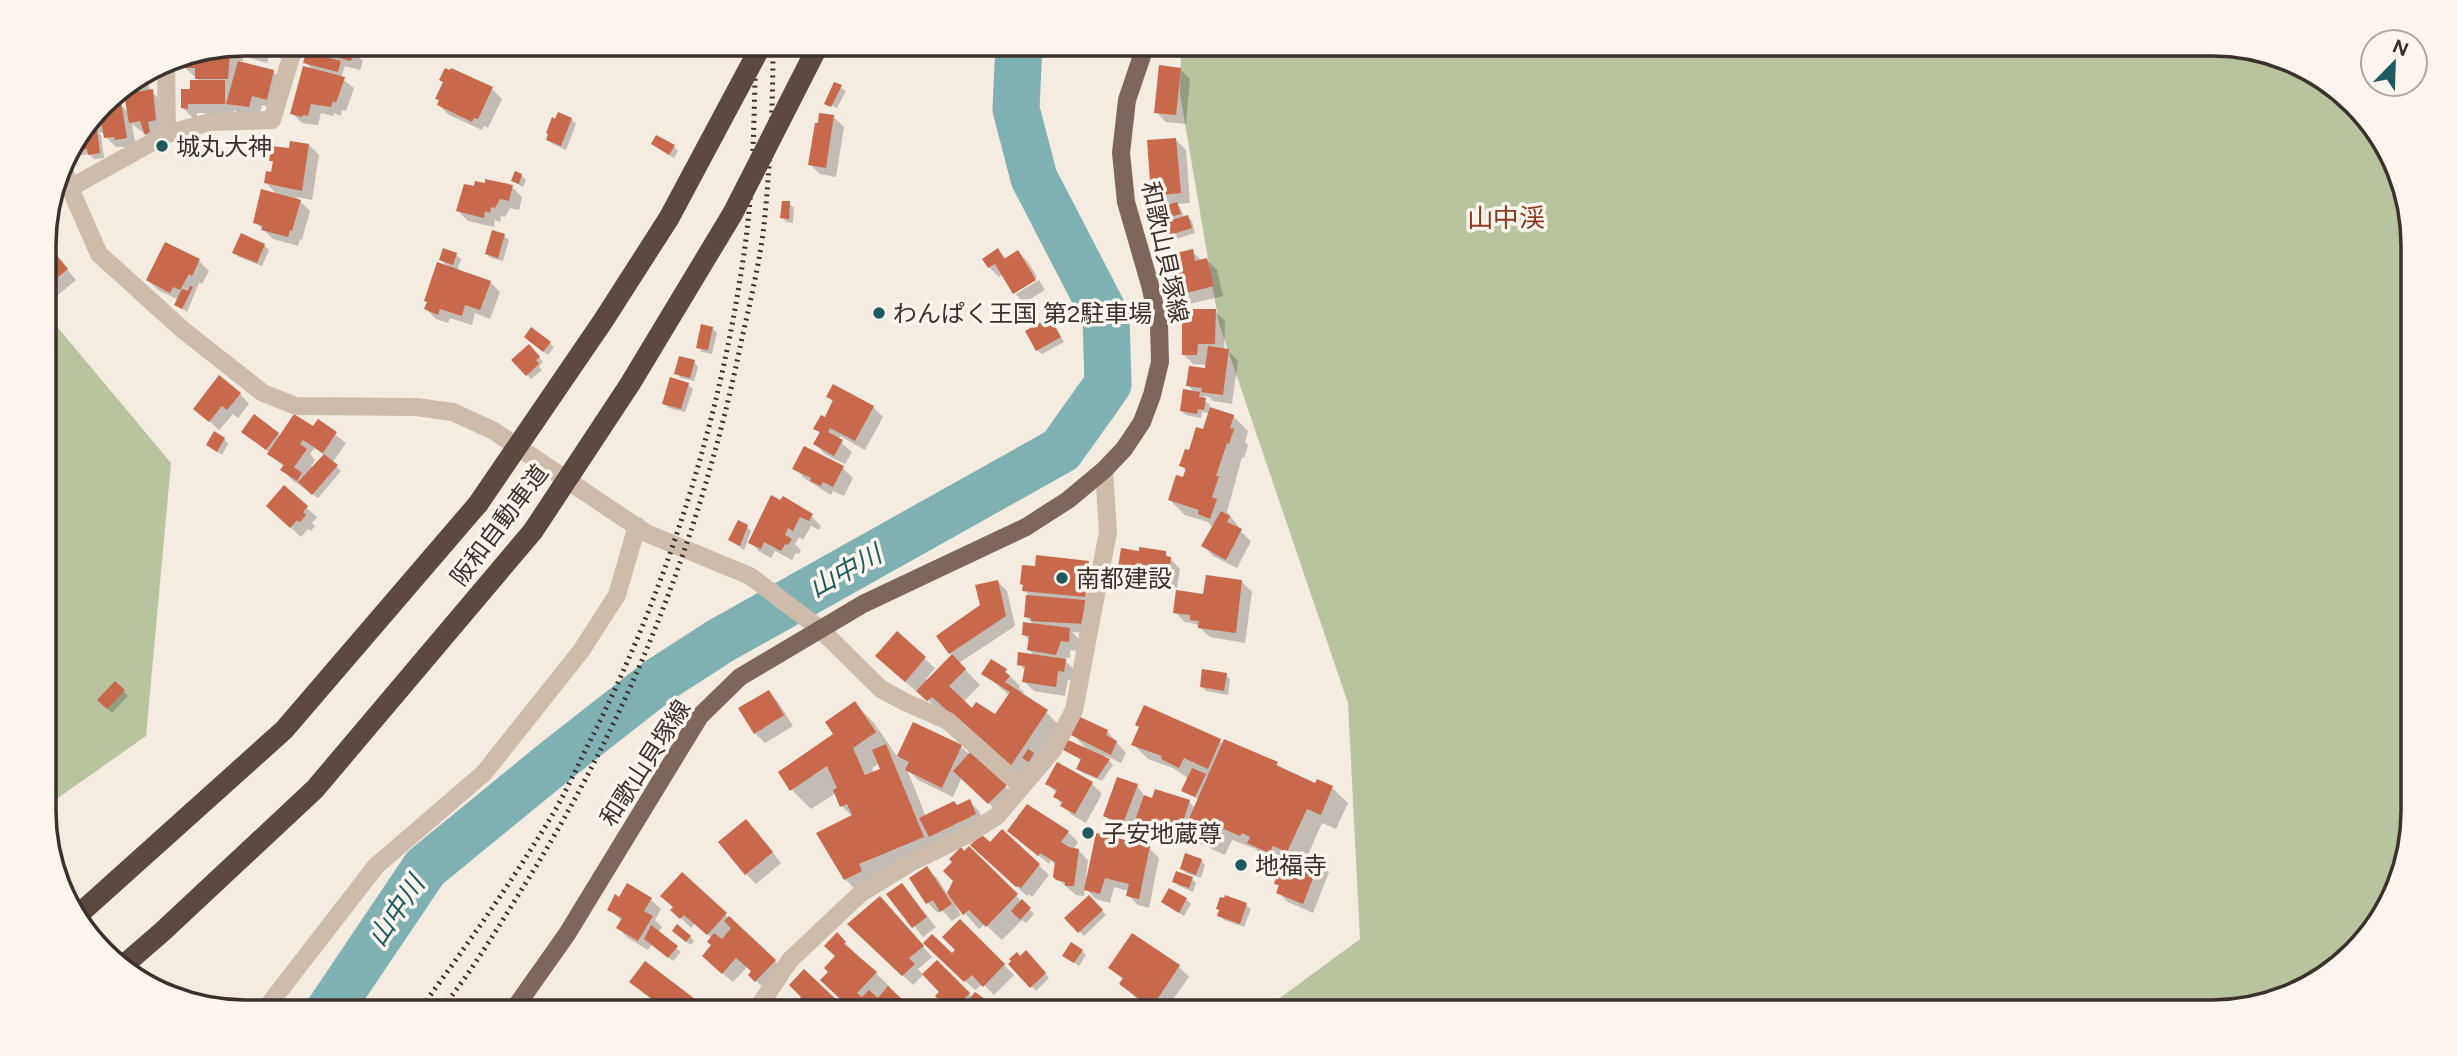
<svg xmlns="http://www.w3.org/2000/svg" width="2457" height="1056" font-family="Figtree,'Noto Sans JP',sans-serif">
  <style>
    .green { fill: #b8c4a0 }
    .shadow { fill: #0003; fill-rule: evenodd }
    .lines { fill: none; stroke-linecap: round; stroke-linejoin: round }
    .river { stroke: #7fb0b2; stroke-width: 47 }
    .building { fill: #c8694b }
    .minor { stroke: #cdbbac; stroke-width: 18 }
    .major { stroke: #7d675c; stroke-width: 18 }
    .highway { stroke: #5c4a42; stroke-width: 21 }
    .rail { stroke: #3b302b; stroke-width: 5; stroke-dasharray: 2 5; stroke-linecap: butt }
    .highway-bridge { stroke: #5c4a42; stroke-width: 21 }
    .poi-dot { fill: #1f5a5e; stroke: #fbf5ee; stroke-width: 2.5 }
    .labels { text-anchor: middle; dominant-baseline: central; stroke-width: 7; stroke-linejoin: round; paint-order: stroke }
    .poi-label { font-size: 24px; fill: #3b302b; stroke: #fbf5ee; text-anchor: start }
    .street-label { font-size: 24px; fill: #3b302b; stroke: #fbf5ee }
    .neighbourhood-label { font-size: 26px; fill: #8c3b22; stroke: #fbf5ee }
    .water-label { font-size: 26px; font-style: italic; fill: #1f5a5e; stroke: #fbf5ee }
    .rim { fill: none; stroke: #3b302b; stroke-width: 3.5 }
  </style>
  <rect width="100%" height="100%" fill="#f4ebe1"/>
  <path class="green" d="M1181,44H2212L2289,59L2371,122L2411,218L2413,812L2398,888L2334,971L2225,1012H1261L1360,939L1348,703L1219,324L1180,94Z
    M44,311L171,463L146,736L45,807Z"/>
  <path class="shadow" d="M245,44H294L291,54L271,49L267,63L250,58L243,52V61H236L273,72L283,82L276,109L262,105L259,116L238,113L234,110V114L197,113V118H193L183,108L192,91L201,82L184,67L186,55H207L204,52Z
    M313,44H351L355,49L354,53L363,61L360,70L345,66L341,78L354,88L346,111L342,110L341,116L334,113L333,116L321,113L318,125L302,123L292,113L313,70L305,62L319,57L311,49Z
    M1063,44H1080L1081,56L1072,57L1067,52L1066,44Z
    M1180,69L1190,79L1186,124L1166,122L1156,112Z
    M144,74L147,77L150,91L162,101L165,130L155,142L132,124L136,147H116L106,137L105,132L98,133L101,135L104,158L94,159L89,154L74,156L69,150L112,94ZM126,99L129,113L120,104L115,105L112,102Z
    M835,84L846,91L837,108L829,104Z
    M492,89L502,99L488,128L484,126L482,130L449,115L439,105L440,102L437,98Z
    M834,117L844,127L836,177L820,174L810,164Z
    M571,119L576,124L566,150L553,144L548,140L556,121Z
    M1176,140L1186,150L1190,203L1177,204L1181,209L1184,218L1187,217L1192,221L1195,233L1163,243L1159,238L1158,226L1153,222L1172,204L1162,205L1152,195Z
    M653,144L674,147L678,151L674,158Z
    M309,145L319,155L312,200L296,197L310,211L302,240L300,239L298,246L273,239L255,222L278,195L266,183L272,174L274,163L271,160L290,150Z
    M521,175L526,180L523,187L513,181Z
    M512,187L522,197L519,210L510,208L505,217L501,216L500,222L495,220L494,227L468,221L458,211Z
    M789,203L794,208L793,223L787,222L782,218Z
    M504,236L509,240L503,261L491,258L487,254Z
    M44,242L76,280L53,299L44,290Z
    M264,245L269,250L262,266L239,257L234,252Z
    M998,250L1007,259L1018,252L1028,262L1037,277L1014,291L1003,274L999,277L989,267Z
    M1192,251L1202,261L1207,260L1217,270L1223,296L1189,304L1179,294Z
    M456,255L461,259L457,271L490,282L500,292L490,319L475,313L472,325L450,318L448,323L436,319L426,309L448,267L441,260Z
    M199,261L209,271L202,284L199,283L187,312L176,305L179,300L158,290L148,280Z
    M1039,280L1045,290L1024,303L1016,294Z
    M1215,311L1225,321L1224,351H1228L1238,361L1232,404L1213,401L1209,397L1204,396L1203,400L1210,405L1209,408L1233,416L1248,431L1245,442L1248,445L1244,458L1242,457L1227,512L1239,527L1238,529L1251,541L1237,568L1213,556L1204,546L1213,528L1208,522L1185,515L1170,500L1186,471L1181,465L1204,431L1209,413L1202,412L1201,418L1186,415L1182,411L1195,393L1188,385L1206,370L1207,365L1193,364L1183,354Z
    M1050,320L1064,342L1042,354L1037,350Z
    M712,328L717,333L712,354L702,352L698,347Z
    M531,341L549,343L554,347L548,355Z
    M529,346L543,362L539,366L542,370L531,379L514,360Z
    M694,362L698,367L694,381L681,378L676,373Z
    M688,384L693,389L685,412L669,408L664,403Z
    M240,394L249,404L238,418L233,414L219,430L195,408Z
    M828,397L873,407L883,417L865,450L840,436L838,440L852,452L845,464L825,454L815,444L821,434L815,429L825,419L834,403Z
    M318,421L346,443L332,463L341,471L318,498L292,480L283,470L284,467L270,453L243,432L278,434L281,437L313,429ZM314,448L324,455L313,468L311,466L315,460L310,454Z
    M224,439L228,444L222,455L208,445Z
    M795,468H843L853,478L844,496L833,491L831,495L804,478Z
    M284,488L317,517L312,523L315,526L311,531L308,529L301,537L278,516Z
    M772,497L811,516L821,526L819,530L811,526L803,540L799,537L795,544L801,550L799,554L796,553L792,560L775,551L771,558L760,552L750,542Z
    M747,527L751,531L744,550L730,540Z
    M1165,553L1180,569L1177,588L1172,587V589L1129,583L1119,573Z
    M1088,563L1098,573L1093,633L1072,632L1080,640L1078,651L1070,650V658L1067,657L1066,662L1076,671L1074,681L1068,680L1065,696L1034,691L1024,681L1026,671L1019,664L1036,657L1029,650L1030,641L1023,634L1035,625L1026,617L1028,594L1024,590Z
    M997,581L1007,591L1015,626L959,663L980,685L963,702L972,710L995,717L1010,696L984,673L1005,671L1020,686L1019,688L1024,692L1022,695L1046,712L1061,727L1026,780L948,710L943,715L917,689L916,691L887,666L897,634L935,668L926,679L928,681L953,656L950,653Z
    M1242,582L1252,592L1245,643L1210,637L1196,624L1185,622L1175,612L1205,596Z
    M1226,675L1230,679L1228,695L1206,691L1201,686Z
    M115,683L128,696L112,713L99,700Z
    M768,692L778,702L793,726L765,743L755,733Z
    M854,703L874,723L898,758L914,724L961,747L970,755L972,754L1015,796L999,813L962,777L953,797L918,780L907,769L926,817L969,801L979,811L985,824L939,847L943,857L878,884L865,899L845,879L853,817L842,806L836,793L811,809L792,790L835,734ZM879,763L882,769L874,773L872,768Z
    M1145,708L1224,744L1277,764L1283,770L1316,785L1318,781L1332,788L1348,803L1336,829L1322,823L1307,857L1319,862L1329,872L1313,913L1288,902L1278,892L1280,887L1276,883L1292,870L1295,863L1291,861L1292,859L1289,857L1284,867L1264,858L1256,849L1232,840L1225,855L1201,844L1191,835L1188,846L1178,842L1163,830L1161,837L1146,832L1136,822L1133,832L1115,826L1105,816L1137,786L1146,798L1189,802L1195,808L1199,800L1184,790L1189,779L1173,768L1148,759L1133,744L1140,728Z
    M1107,731L1126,753L1121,763L1104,755L1113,765L1102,781L1083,773L1078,768L1082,761L1065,750L1089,751L1073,735Z
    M1058,764L1092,784L1102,794L1086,823L1072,815L1062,805L1055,796L1057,793L1047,784Z
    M756,831L781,863L756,884L746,874Z
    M1002,831L1049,875L1032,897L1029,894L1027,896L982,855Z
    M1068,832L1078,842L1073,850H1078L1088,860L1086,879L1149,848L1159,858L1149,908L1138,905L1128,895L1129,891L1114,887L1110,903L1096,899L1085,888L1084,896L1076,895L1054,876L1056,865L1051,861L1049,864L1019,840Z
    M969,848L1034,914L1026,923L1022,920L1002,940L985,924L979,929L957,904L955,905L961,915L952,921L942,910L938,913L928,903L912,878L927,869L937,878L948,895L964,853Z
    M1201,860L1205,865L1201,878L1186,873L1182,869Z
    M682,874L785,971L766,990L750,975L753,972L747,967L733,982L714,966L712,938L695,923L691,928L673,910Z
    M1192,879L1196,883L1193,892L1179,886L1174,881Z
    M902,885L936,927L923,937L889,895Z
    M1089,897L1106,915L1084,936L1067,918Z
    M620,899L651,900L661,909L655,920L662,927L658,933L681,952L673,961L652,944L648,950L628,938L618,928L622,921L609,909Z
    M1186,899L1191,904L1184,916L1163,902Z
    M1246,905L1251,909L1244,927L1224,920L1219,915L1221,911Z
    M889,908L932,957L918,969L923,975L913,985L859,934Z
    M960,922L1014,975L994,995L983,984L975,990L935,953L952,956L958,950Z
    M837,935L891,988L889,990L913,1012H856L823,980L831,972L837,957Z
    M678,936L690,937L694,941L691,945Z
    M1082,951L1086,955L1079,966L1064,955Z
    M1025,953L1049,978L1036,991L1010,964Z
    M937,962L973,998L975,995L1000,1012H953L937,996L942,992Z
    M1179,967L1189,977L1164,1012L1149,1010L1121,984L1124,980L1110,968Z"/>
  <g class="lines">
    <path class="river" d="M328,1012L425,868L552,764L658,681L720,641L1061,450L1108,384L1106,317L1034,178L1016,109L1019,44"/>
  </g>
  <path class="building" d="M260,44L257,54L238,49L239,45Z
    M311,44H344V47L354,50L351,61L309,50Z
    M1064,44H1077L1078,52L1065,53Z
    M306,52L341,61L338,72L303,63Z
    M196,53H230L228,79H195V68H182V58L184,56Z
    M238,61L274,70L267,100L252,96L249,107L226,104Z
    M1159,65L1181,68L1176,115L1154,113Z
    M303,66L345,77L336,103L333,101L331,107L311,104L308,116L303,115L302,117L290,114Z
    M445,68L450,70L451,68L493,87L478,119L474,118L472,122L437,105L439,100L435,99L443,82L439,80Z
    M140,76L142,85L120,89Z
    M190,80H225V104H188V109L181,108V89H190Z
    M834,82L842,85L831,107L824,104Z
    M153,89L156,120L148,122L150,132L145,135L140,121L129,123L124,94Z
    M110,97L111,104L121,102L127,138L115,140L114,137L104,138L99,111Z
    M558,112L572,118L561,146L546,140L548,134L546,133L552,117L555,119Z
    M819,113L834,115L826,168L808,165L815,123H818Z
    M97,129L100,153L88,155L87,149L68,152L84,131Z
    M656,135L675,145L669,155L651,144Z
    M1176,138L1181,193L1151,196L1147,140Z
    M290,141L309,144L302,191L264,183L266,171L271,172L273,161H269L271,146L289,148Z
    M515,171L522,174L519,184L511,181Z
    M485,179L513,185L509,201L500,199L495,208L491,207L490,213L485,211L484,218L456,211L464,184L474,186L475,181L485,183Z
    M261,189L301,200L292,231L290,230L288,237L261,230L263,226L253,223Z
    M782,201H790L789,219L780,218Z
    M1177,202L1181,214L1152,222L1148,211Z
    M1188,215L1192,228L1157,239L1153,226Z
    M492,230L505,234L498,258L485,254Z
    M241,233L265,244L257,263L232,253Z
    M44,240L68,269L44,288Z
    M165,242L200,259L192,276L189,274L180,290L173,287L170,293L146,280Z
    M443,248L457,253L453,265L439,260Z
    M998,248L1004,259L1018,250L1036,280L1013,294L995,264L988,268L982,259Z
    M1193,249L1195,261L1207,258L1214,286L1178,295L1173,275L1176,274L1172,254Z
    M437,262L491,281L480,310L465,305L462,316L440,309L438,315L424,309L427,302L424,301Z
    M190,286L193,287L182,309L174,305L182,289L188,291Z
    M1182,309H1216L1215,344H1198L1197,355H1182Z
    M1050,317L1061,337L1036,351L1025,331Z
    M701,324L713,327L708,350L696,348Z
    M531,327L551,342L543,352L524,337Z
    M529,344L540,357L536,360L539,364L526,376L511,360Z
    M1208,346L1229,349L1223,395L1201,392L1202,388L1186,386L1189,366L1205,368Z
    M679,356L695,360L690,378L674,374Z
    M219,375L241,393L227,410L222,406L209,422L193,409Z
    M670,377L689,383L681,409L662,404Z
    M833,384L874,406L855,441L830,428L828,432L843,440L834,456L813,444L820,432L813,429L821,415L825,417L833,400L826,397Z
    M1183,389L1200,392L1199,397L1206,398L1204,410L1198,409L1197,414L1180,411Z
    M1210,407L1234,415L1230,428L1234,429L1229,444L1227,443L1216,476H1219L1212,497L1217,499L1210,519L1198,514L1199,510L1168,500L1176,475L1183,477L1186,468L1179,466L1185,449L1189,450L1196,427L1203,429Z
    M254,414L279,433L266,450L241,432Z
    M294,414L313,426L318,419L337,432L323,453L303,440L300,444L307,449L294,467L302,473L297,481L280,470L284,465L267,454Z
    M214,431L225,438L217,452L206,445Z
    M804,446L844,466L833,487L823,482L821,486L810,481L811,478L792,469Z
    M324,454L338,465L312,495L298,482Z
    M284,485L308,506L303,512L306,515L300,522L297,520L290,528L266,506Z
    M771,495L780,500L783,496L813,514L809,521L800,517L793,531L788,528L785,535L792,539L788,545L785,544L781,551L764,542L761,549L748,543Z
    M1221,511L1230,516L1227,522L1242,529L1226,560L1201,546Z
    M738,520L748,525L740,546L728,540Z
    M1139,547L1166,551V556L1171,557L1168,579L1163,578V580L1117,574L1121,548L1139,551Z
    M1036,555L1089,561L1085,597L1022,591L1023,585L1020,584L1022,565L1035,566Z
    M1206,575L1242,580L1236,633L1198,628L1199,621L1190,620V615L1173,613L1176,590L1203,594Z
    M998,580L1006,616L949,654L936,636L980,605L975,585Z
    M1026,595L1085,600L1083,624L1031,621V618L1024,617Z
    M1023,622L1070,628L1069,642L1061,641L1056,655L1027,650L1029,636L1022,635Z
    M897,631L926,657L905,682L875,656Z
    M1018,652L1066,659L1064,672L1058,671L1056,687L1022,682L1025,666L1017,665Z
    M952,654L966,669L949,686L972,708L976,702L995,714L1010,692L981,674L991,659L1007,669L1005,672L1010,676L1005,682L1048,710L1010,767L932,697L927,701L916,691Z
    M1202,669L1227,673L1224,691L1200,687Z
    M115,681L125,690L107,709L97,700Z
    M769,690L784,715L754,734L738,708Z
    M855,701L876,732L853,748L865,775L880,769L872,750L886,744L924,837L859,864L862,871L844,880L816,833L852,815L847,804L840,807L833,790L837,788L827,766L790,791L778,772L833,734L825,722Z
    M1144,705L1221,739L1208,769L1184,758L1179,768L1161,759L1162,756L1131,745L1139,727L1135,725Z
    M1080,717L1108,730L1106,735L1117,741L1111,755L1071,735Z
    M913,722L962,745L942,788L905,770L909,762L897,756Z
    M1224,739L1278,762L1276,765L1315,783L1317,779L1333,786L1321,815L1307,809L1287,852L1273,846L1269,853L1247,843L1250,837L1242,833L1240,836L1217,826L1210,842L1184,830Z
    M1068,740L1110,759L1097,778L1076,769L1081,759L1063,750Z
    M1028,749L1034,753L1029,762L1022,758Z
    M971,751L1007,785L988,804L953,771Z
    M1057,762L1093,782L1075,814L1060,806L1063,802L1053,797L1057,790L1045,784Z
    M1192,768L1206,774L1195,797L1181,791Z
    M1117,777L1138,784L1123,824L1103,816Z
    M1155,789L1190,800L1178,837L1166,833L1168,827L1153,822L1151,828L1134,823L1144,795L1152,798Z
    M970,799L976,814L929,837L919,818L954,801L957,805Z
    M1027,804L1069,831L1061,842L1069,847L1079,849L1074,886H1065V882L1056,880L1053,877L1055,862L1040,853L1038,856L1007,831Z
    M746,819L773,852L745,875L718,842Z
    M1002,829L1040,864L1021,888L1018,886L1016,887L970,845L982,835L990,842Z
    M1096,833L1150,846L1139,899L1126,896L1129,884L1105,878L1100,894L1084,890Z
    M969,846L1018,894L986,927L969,910L963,915L947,893L953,881L943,871L952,862L949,859L961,847L964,851Z
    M1297,851L1320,860L1303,904L1276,893L1279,885L1274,884L1278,871L1284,874L1287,865L1291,867Z
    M1185,853L1202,859L1196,875L1180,869Z
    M927,866L952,904L940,912L933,900L926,904L909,878Z
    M1176,871L1193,877L1189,888L1172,882Z
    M682,872L727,913L707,935L684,915L680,919L670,910L673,907L660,896Z
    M627,883L652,898L644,911L653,916L638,941L616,928L622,918L607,910L615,894L619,897Z
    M902,883L927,917L912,928L886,894Z
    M1169,888L1187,898L1179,913L1161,902Z
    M1089,895L1103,910L1078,933L1064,918Z
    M1225,895L1247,903L1240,924L1217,916L1219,910L1216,909L1220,897L1224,898Z
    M880,896L924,946L909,958L915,964L902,976L847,924Z
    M1022,899L1031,908L1020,920L1011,911Z
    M729,916L776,960L755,982L748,975L751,971L736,958L722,974L702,956L711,945L707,942L714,933L722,939L731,928L724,921Z
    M960,919L1005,964L983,987L972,975L964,982L923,943L932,934L952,953L955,950L942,937Z
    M677,924L691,936L686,942L672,931Z
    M651,925L678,946L668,958L644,939Z
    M837,932L846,942L844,944L877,972L857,993L862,997L869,990L878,998L888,986L910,1007L905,1012H854L820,980L828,972L824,968L835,956L824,946Z
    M1132,933L1180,965L1150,1010L1137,1000L1138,998L1119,984L1123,978L1108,968Z
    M1071,942L1083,950L1074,963L1062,956Z
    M1026,950L1046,973L1030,988L1008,964L1011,961L1009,959L1017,952L1020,956Z
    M937,960L970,993L951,1012L935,996L939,992L922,974Z
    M645,961L712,1012H669L629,982Z
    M804,969L844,1007L839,1012H790L801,997L789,985Z
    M975,992L1003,1012H959Z"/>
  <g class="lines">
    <path class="minor" d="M166,60L167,134
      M62,164L70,188L99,254L183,330L263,393L296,406L416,407L453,412L494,431L646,533L750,576L819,628L881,689L903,701L948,721L1022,787
      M70,188L167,134L210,122L272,120L295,44
      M263,1012L376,866L484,773L581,651L617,595L637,526
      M755,1012L790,960L861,893L910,863L969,834L997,816L1053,750L1074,710L1108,532L1104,470"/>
    <path class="major" d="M512,1012L567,934L700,716L740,677L863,604L1026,527L1068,500L1104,470L1124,449L1142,422L1152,395L1160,362L1159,325L1150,285L1126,202L1121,153L1127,100L1146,44"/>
    <path class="highway" d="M78,915L284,730L478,504
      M125,964L162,932L315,789L533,531"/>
    <path class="rail" d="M418,1012C467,945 515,878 557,807C569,785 579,763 590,741C669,585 723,412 746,239C754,175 754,108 756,44
      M439,1012C470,974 496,931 522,889C629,719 702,535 742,338C750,303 758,269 763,234C770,171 773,107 773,44"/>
    <path class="highway-bridge" d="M478,504L603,321L669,218L762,44
      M533,531L630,384L733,213L819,44"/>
  </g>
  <g class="poi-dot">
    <circle cx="162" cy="146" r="7"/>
    <circle cx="879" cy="313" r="7"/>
    <circle cx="1062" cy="578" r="7"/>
    <circle cx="1088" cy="833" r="7"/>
    <circle cx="1241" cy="865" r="7"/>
  </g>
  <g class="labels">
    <g class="poi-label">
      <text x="176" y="146">城丸大神</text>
      <text x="893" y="313">わんぱく王国 第2駐車場</text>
      <text x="1076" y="578">南都建設</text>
      <text x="1102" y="833">子安地蔵尊</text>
      <text x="1255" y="865">地福寺</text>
    </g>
    <g class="street-label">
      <text transform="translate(1165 252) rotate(78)">和歌山貝塚線</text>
      <text transform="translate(499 525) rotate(-53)">阪和自動車道</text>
      <text transform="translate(645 763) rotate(-57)">和歌山貝塚線</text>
    </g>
    <g class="neighbourhood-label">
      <text x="1506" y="218">山中渓</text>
    </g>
    <g class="water-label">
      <text transform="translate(845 571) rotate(-29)">山中川</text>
      <text transform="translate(396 911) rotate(-56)">山中川</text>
    </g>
  </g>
  <path d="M0 0H2457V1056H0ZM245 56H2212A189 189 0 0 1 2401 245V811A189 189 0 0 1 2212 1000H245A189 189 0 0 1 56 811V245A189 189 0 0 1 245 56Z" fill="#fbf5ee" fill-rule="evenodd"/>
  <path class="rim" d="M245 56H2212A189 189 0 0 1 2401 245V811A189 189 0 0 1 2212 1000H245A189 189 0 0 1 56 811V245A189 189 0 0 1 245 56Z"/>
  <g transform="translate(2394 63) rotate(23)"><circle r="33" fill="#fbf5ee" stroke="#aea6a0" stroke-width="2"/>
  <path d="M0-5L12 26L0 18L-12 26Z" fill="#1f5a5e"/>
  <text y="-10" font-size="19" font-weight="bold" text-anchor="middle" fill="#3b302b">N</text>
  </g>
</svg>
